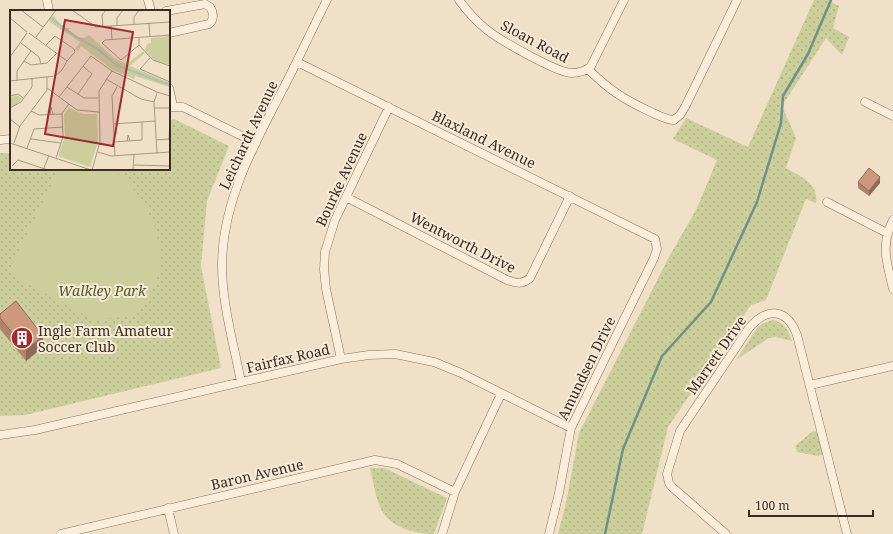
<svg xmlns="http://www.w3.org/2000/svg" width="893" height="534" font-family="'Noto Serif',serif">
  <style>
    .grass { fill: url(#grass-dots) }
    .pitch { fill: #ccce9b }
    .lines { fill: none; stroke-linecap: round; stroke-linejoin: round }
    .stream { stroke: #6f9287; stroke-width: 2.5 }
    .minor-casing { stroke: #8c725c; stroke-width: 9 }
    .minor { stroke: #faeedb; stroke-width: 8 }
    .wall { fill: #b1836c }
    .shaded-wall { fill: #906a58 }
    .building { fill: #ce987d; stroke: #906a58 }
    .labels { text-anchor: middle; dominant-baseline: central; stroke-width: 4; stroke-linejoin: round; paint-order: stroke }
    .street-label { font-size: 14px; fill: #3c2b20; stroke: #f6ebd7 }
    .park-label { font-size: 14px; font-style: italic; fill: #505826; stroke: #f6ebd7 }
    .poi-label { font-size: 14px; fill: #3c2b20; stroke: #f6ebd7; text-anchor: start }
    .inset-river { fill: none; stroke: #a8c3b9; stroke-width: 2 }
    .inset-road { fill: none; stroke: #a79884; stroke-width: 1 }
    .view { fill: #9c2b34; fill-opacity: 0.15; stroke: #9c2b34; stroke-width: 2 }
    .inset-edge { fill: none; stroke: #3c2b20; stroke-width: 2 }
  </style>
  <defs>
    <pattern id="grass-dots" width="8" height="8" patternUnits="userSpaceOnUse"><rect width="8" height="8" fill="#ccce9b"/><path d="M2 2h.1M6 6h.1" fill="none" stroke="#b0b185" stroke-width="1.8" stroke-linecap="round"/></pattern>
  </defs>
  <rect width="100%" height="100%" fill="#efe0c7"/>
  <path class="grass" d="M814,0H832L831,2L839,6L833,28L849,37L842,55L826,38L782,106L796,138L786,168C801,177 819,183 816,203L806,199L766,300L751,305L668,427L642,534H558L566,503L579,433L669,257L697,208L717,160L673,139L686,118L748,147Z
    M174,119L229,146L207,201L201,266L221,368L25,415L0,416V153H11V169H169V121Z
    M773,320C785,323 788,330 792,341L776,337L769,338L736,360L758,327L763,323Z
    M813,431L817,432L823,454L818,456L797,452L795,446Z
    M370,468H384L447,498L434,534C415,534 388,527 380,507C375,495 373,480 370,468Z"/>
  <path class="pitch" d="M59,169C70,169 103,166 111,170C119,173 125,179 130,185C152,210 166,245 157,279C154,292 144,304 136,316L94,320L18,279C12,272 12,267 15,258Z"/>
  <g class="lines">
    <path class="stream" d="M605,534L623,449L662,356L711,302L757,202L781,123L783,96L808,54L831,0"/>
    <g class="minor-casing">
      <path id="minor" d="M47,0L49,11
        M148,0L151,11
        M459,0C467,11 476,21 486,29C499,40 556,72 571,73C578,73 586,71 591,66L624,0
        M166,11L205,4L210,7C214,13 214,20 209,24L169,33
        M297,62L655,239L657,249L654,258L571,428L559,493L549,534
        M588,69C610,91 625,100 653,113C660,116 667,120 674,120L680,115L685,107L737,0
        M169,88L173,106
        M865,102L893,116
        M169,107H183L256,143
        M0,140L11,139
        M346,197L507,280C516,283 522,285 530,278L570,196
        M827,202L887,233
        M893,220C880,246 887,262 893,289
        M341,359L326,289L324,269L325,252L335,220L389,107
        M241,382C234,345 222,304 222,266C222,201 255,143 284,87C299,58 312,29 327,0
        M810,385L893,366
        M0,435L35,430L341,359L369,355L395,354L434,362L461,373L571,428
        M168,508L174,534
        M61,534L375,460L397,464L455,492
        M442,534L455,492L501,394
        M726,534L672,487L669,483L667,474L680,431L749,328C767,307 787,308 797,335L847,534"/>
    </g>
    <use href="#minor" class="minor"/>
  </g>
  <path class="wall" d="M858,182L880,183L869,196L858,188Z
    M0,314L43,347L26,361L0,329Z"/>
  <path class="shaded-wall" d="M880,177V183L869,196V191Z
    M43,336V347L26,361V350Z"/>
  <path class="building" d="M869,168L880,177L869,191L858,182Z
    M16,301L43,336L26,350L0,318V314Z"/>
  <defs>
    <g id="building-disc" transform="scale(1.15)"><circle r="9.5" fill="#9c2b34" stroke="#f6ebd7"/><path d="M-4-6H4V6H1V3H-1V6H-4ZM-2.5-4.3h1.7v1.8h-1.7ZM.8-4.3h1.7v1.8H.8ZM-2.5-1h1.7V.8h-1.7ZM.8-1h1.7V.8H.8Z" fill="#fff"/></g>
  </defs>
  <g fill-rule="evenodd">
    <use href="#building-disc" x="22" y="338"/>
  </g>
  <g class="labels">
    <g class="street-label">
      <text transform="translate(535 41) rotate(28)">Sloan Road</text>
      <text transform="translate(248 135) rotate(-65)">Leichardt Avenue</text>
      <text transform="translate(484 139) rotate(26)">Blaxland Avenue</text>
      <text transform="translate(341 179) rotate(-65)">Bourke Avenue</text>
      <text transform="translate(463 242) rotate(27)">Wentworth Drive</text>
      <text transform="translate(716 355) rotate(-55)">Marrett Drive</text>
      <text transform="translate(288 358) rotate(-13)">Fairfax Road</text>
      <text transform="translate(586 368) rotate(-64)">Amundsen Drive</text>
      <text transform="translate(257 474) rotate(-13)">Baron Avenue</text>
    </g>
    <g class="park-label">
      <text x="102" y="290">Walkley Park</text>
    </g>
    <g class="poi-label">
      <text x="38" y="330">Ingle Farm Amateur<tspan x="38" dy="16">Soccer Club</tspan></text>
    </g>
  </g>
  <g transform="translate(10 10)">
    <rect width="160" height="160" fill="#efe0c7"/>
    <path d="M43,5L53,18H61L58,20L66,27L74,28L79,25L104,48L117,54L133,41L135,43L120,56L160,73V77L125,66L124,69L103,60L71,36L68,41L65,39L70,32L38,11ZM160,26V55L145,51L135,40L137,34L141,33V28ZM7,85L12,89L6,95L0,97V87ZM59,98L73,104H87L88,132L80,157L48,146L55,126L54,104Z" fill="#ccce9b"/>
    <path d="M59 118a9 9 0 1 1 18 0a9 9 0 1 1-18 0ZM71,133L83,137L77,154L65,150Z" fill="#ccce9b"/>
    <path class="inset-river" d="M41,8L65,26L89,40L106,55L160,75"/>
    <path class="inset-road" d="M11,0L33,17M62,0L86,17L160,12M128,1L140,0M0,8L17,22M139,13L140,27M124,14V7L129,0M101,16L102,29M107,16V8L113,0M93,17L92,5L96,0M19,23L57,51M26,27L46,0M129,28V35L143,50L160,56M11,33L29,47L31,54M36,35L45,26L64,39L65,42L57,51M129,35L111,50L92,33L95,30L160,25M0,47L17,23M140,48L130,59L160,72M14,51L21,55L37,53L47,43M96,69L131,89L144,92M0,71L45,66L52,60L57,51M7,71V61L21,41M57,77L74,88H88M37,78L67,100L89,102M68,84L82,64L73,56M0,86L8,84L13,88M49,87L81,46L102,61L147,82L160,86M0,98L11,92L22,77V69M144,98H160M21,101L29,105L52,104M40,105L41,97L43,104M0,109L10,117M103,114L145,111M21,129L51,133M159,129L160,111M146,130L159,129M117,131L118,125L120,131M104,132L132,130V112M0,133L81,160M4,133L10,116L37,80V67M17,138L24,119L53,117M88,142L101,146L160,142M147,143L144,92L147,83M105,146L102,86L107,77M46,148L53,127L52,103L59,94M124,155L160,156M2,156L8,150L38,160M34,158L39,145M82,160L90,132L89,81L102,61M97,160H115M123,160L124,144"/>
    <path class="view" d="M55,10L123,22L103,136L35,124Z"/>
    <rect width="160" height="160" class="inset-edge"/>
  </g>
  <path d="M749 510v6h124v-6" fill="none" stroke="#3c2b20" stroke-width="2"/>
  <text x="755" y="510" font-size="12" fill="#3c2b20" stroke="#f6ebd7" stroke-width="3" paint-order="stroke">100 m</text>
</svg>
